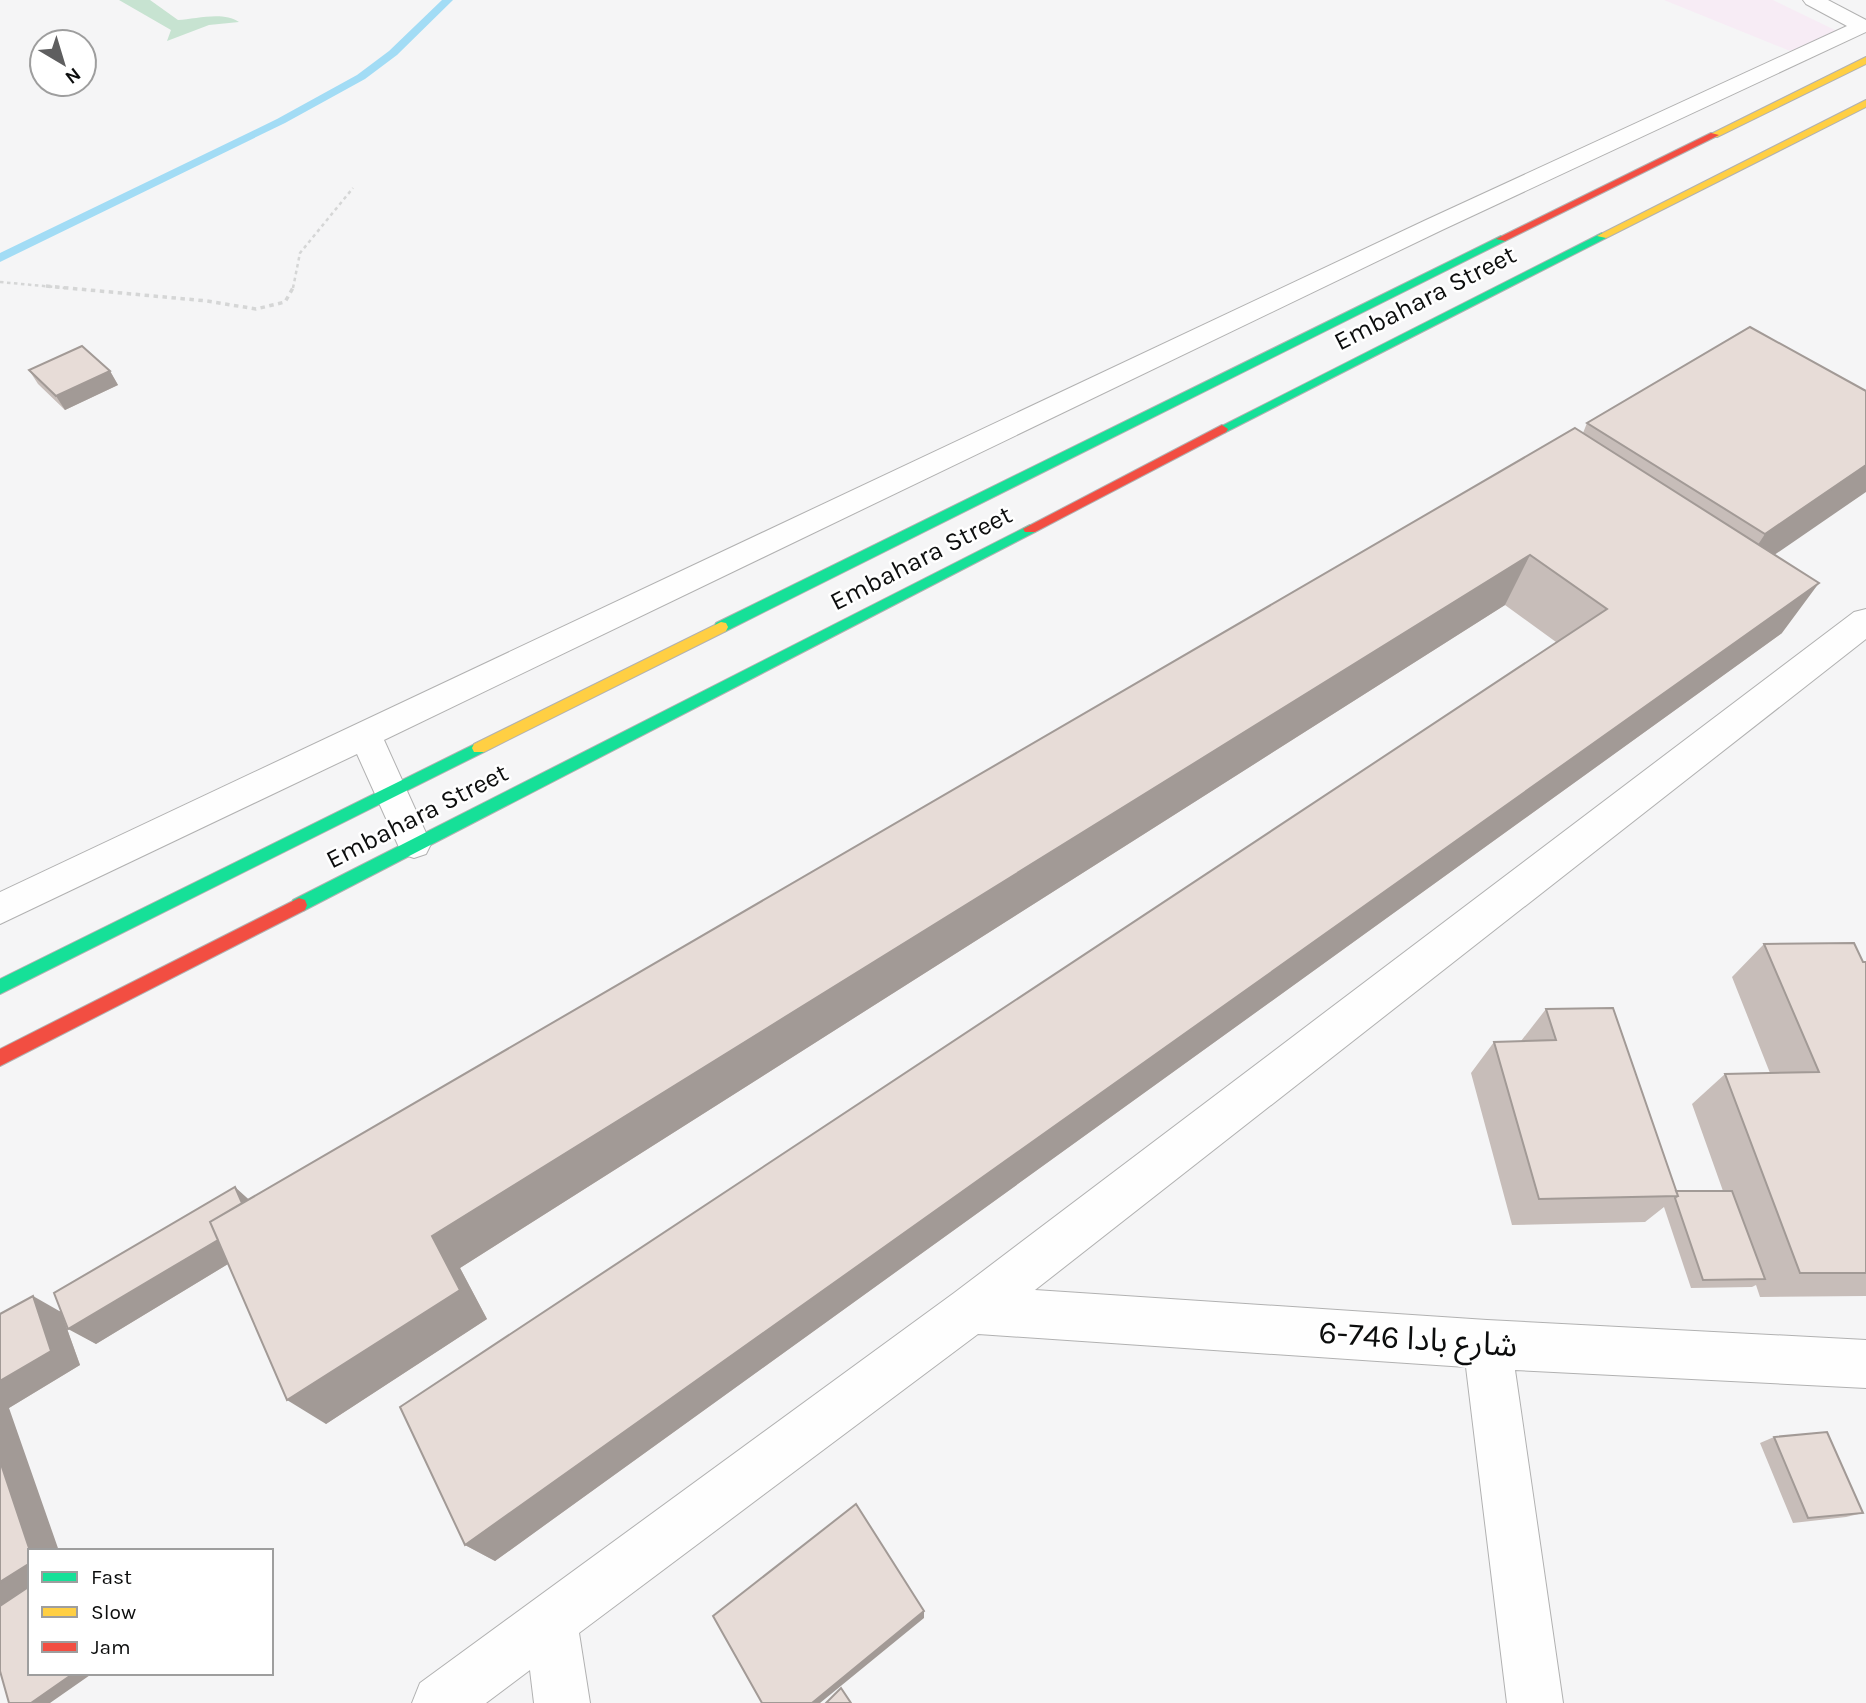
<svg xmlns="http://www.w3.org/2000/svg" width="1866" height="1703" font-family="Karla,'Noto Sans Arabic',sans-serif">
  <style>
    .commercial { fill: #f7ecf5 }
    .green { fill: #c7e3d1 }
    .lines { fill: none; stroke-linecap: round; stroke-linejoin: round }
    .stream { fill: #a2dcf5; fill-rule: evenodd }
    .lane-casing { stroke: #b1b1b1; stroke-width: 2 }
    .street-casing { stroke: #b1b1b1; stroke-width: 2 }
    .fast-casing { stroke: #b1b1b1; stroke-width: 2 }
    .slow-casing { stroke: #b1b1b1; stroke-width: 2 }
    .jam-casing { stroke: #b1b1b1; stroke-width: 2 }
    .path-far1 { stroke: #d5d6d6; stroke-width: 2.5; stroke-dasharray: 3.5 3.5; stroke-linecap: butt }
    .path { stroke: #d5d6d6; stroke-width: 3.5; stroke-dasharray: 4.5 4.5; stroke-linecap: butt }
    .lane { fill: #fefefe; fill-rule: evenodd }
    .street { fill: #fefefe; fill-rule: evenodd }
    .fast { fill: #16e098; fill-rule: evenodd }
    .slow { fill: #ffcf43; fill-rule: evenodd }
    .jam { fill: #f24e42; fill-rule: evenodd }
    .wall { fill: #c7bdb9 }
    .shaded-wall { fill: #a29a96 }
    .building { fill: #e7dcd7; stroke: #a29a96; stroke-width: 2 }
    .labels { text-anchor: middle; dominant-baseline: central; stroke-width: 5; stroke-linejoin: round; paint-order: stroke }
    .street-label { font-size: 26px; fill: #0c0d0d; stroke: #fff }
    .near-street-label { font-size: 32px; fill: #0c0d0d; stroke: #fff }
  </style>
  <rect width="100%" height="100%" fill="#f5f5f6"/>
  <path class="commercial" d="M1664,0H1773L1837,31L1795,53Z"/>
  <path class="green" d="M119,0H150L178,20C196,19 223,11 239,22L209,25L167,41L171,30Z"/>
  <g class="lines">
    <path class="stream" d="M442,0H453L397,55L365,79L285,123L0,262V253L277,119L357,75L389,51Z"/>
    <g class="lane-casing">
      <path id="lane" d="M1803,0H1828L1866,20V32L1442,230L384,740L431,844L426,854L414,858L402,854L357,754L0,924V892L1426,220L1847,26L1806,4Z"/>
    </g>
    <g class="street-casing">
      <path id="street" d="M1866,609V639L1035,1290L1487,1320L1866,1340V1388L1515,1370L1563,1703H1507L1466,1367L978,1334L579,1633L590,1703H534L530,1670L486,1703H412L420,1683L954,1293L1854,612Z"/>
    </g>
    <g class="fast-casing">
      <path id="fast" d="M1602,233L1607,236L1606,238L1226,432L1222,433L1216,429Z
        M1501,236L1506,239L1505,241L726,631L721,632L714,627L716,623Z
        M1030,525L1035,526V532L305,910L299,912L293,910L291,905L293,900Z
        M479,742L484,744L486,748L484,752L0,994V979Z"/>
    </g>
    <g class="slow-casing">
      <path id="slow" d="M1866,57V64L1717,137L1709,135Z
        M1866,100V107L1606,238L1597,236Z
        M721,622L726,623L728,627L726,631L484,752H474L472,748L474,744Z"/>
    </g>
    <g class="jam-casing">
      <path id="jam" d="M1711,133L1719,135L1505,241L1496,239Z
        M1222,425L1228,429L1226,432L1035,532H1025L1023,529Z
        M299,898L305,900L307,905L305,910L0,1066V1049Z"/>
    </g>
    <path class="path-far1" d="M0,282L65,288
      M293,288L300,253L353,188"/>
    <path class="path" d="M46,286L207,301L256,309L285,302L294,286"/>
    <use href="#lane" class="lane"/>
    <use href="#street" class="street"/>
    <use href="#fast" class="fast"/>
    <use href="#slow" class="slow"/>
    <use href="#jam" class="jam"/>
  </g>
  <path class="wall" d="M1750,327L1782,633L495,1561L465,1545L1556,642L1505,605L460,1268L487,1319L326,1424L228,1264L96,1344L66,1326L80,1365L9,1408L0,1314L61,1311L249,1199L1583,433L1587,423Z
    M29,370L110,371L118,385L65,410L38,384Z
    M1764,944L1866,962V1296L1760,1297L1756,1285L1752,1287L1691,1288L1664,1207L1645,1222L1512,1225L1471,1073L1494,1042L1521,1041L1546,1009L1676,1191H1723L1692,1104L1725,1074L1770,1073L1732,977Z
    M1774,1437L1863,1513L1846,1517L1793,1523L1760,1443Z"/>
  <path class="shaded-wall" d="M110,371L118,385L65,410L56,396Z
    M1866,465V492L1732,584L1765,534Z
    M1530,555L1505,605L460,1268L487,1319L326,1424L287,1400L432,1236Z
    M1819,583L1782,633L495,1561L465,1545Z
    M235,1187L256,1206L271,1238L96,1344L68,1329Z
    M33,1296L61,1312L80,1365L9,1408L59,1551H30L0,1461V1381Z
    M30,1563V1592L0,1609V1582Z
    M924,1611V1618L820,1703H812Z
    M74,1673H93L50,1703H31Z"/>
  <path class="building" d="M1750,327L1866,391V465L1765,534L1587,423Z
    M82,346L110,371L56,396L29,370Z
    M1575,428L1819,583L465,1545L400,1407L1607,609L1530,555L432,1236L460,1290L287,1400L210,1222Z
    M1854,943L1863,962H1866V1273H1800L1725,1074L1819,1072L1764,944Z
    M1613,1008L1678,1196L1539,1199L1494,1042L1556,1040L1546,1009Z
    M235,1187L242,1203L210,1222L218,1240L68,1329L54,1293Z
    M1676,1191H1732L1765,1279L1703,1280L1675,1198L1678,1196Z
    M33,1296L51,1351L0,1381V1314Z
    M1827,1432L1863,1513L1808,1518L1774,1437Z
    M0,1461L30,1551V1563L0,1582Z
    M856,1504L924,1611L812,1703H762L713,1616Z
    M30,1586V1673H74L31,1703H9L0,1671V1606Z
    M841,1688L851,1703H826Z"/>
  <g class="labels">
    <g class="street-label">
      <text transform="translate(1425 298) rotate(-27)">Embahara Street</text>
      <text transform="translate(921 558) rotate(-27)">Embahara Street</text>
      <text transform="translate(417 816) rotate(-27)">Embahara Street</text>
    </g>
    <g class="near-street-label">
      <text transform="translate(1418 1339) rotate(4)">شارع بادا 746-6</text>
    </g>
  </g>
  <rect x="28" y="1549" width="245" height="126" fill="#ffffff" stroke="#9e9e9e" stroke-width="2"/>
  <rect x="42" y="1572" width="35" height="10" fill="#16e098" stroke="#9e9e9e" stroke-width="2"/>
  <text x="91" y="1584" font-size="21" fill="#0c0d0d">Fast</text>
  <rect x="42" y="1607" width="35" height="10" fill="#ffcf43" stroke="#9e9e9e" stroke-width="2"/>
  <text x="91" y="1619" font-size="21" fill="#0c0d0d">Slow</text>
  <rect x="42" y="1642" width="35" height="10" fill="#f24e42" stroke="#9e9e9e" stroke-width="2"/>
  <text x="91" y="1654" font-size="21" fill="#0c0d0d">Jam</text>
  <g transform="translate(63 63) rotate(142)"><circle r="33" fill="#ffffff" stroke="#9e9e9e" stroke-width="2"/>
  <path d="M0-5L12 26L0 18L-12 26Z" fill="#5e5e5f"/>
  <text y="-10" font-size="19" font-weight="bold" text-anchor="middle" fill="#0c0d0d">N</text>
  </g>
</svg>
